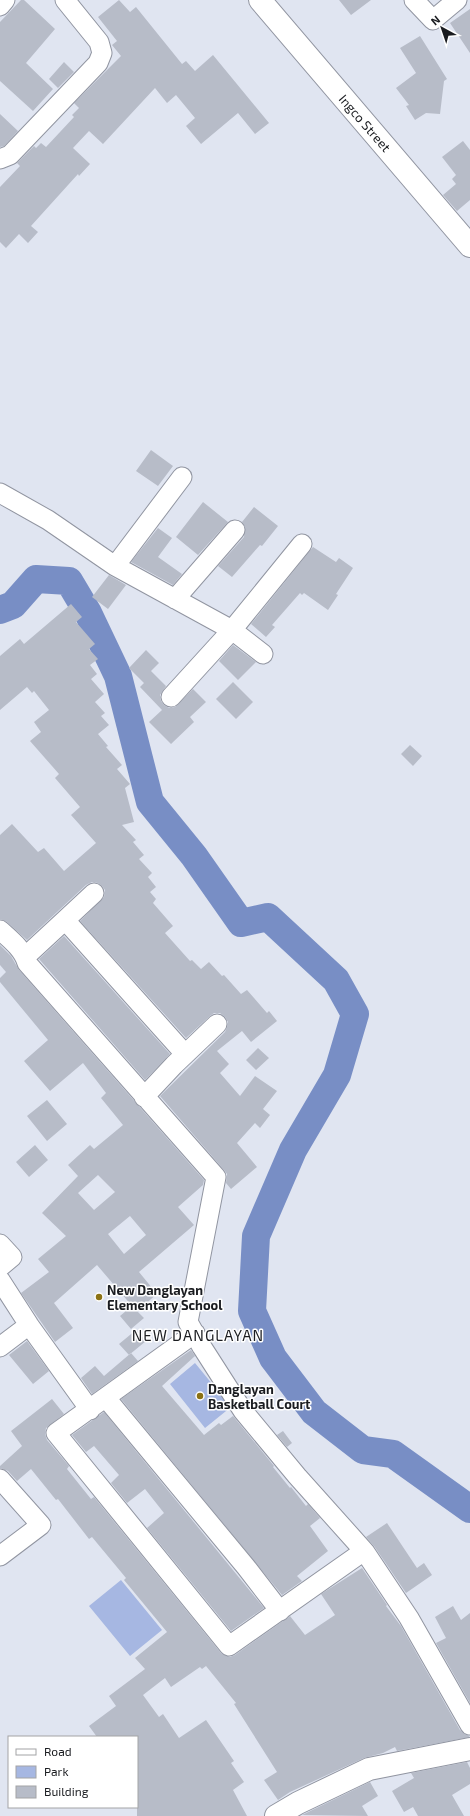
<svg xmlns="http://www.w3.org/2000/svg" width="470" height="1816" font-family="'Exo 2',sans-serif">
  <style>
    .green { fill: #a6b7e2 }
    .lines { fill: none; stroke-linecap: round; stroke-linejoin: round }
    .river { stroke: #788ec5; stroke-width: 28 }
    .building { fill: #b7bcc8; fill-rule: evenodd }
    .minor-casing { stroke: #9195a1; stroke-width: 21 }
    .tertiary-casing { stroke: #9195a1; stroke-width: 24 }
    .minor { stroke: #fff; stroke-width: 19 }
    .tertiary { stroke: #fff; stroke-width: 22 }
    .poi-dot { fill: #8b7215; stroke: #fff; stroke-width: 1.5 }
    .labels { text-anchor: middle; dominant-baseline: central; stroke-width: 3; stroke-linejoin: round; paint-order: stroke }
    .street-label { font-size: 13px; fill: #1a1c20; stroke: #fff }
    .poi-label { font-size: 13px; font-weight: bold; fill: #1a1c20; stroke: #fff; text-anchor: start }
    .quarter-label { font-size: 15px; letter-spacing: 1px; fill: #1a1c20; stroke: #fff }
  </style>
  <rect width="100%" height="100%" fill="#e0e5f1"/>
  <path class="green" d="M195,1363L231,1407L205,1428L170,1384Z
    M121,1580L162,1630L130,1656L89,1606Z"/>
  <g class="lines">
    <path class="river" d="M0,610L13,605L36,579L69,581L88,613L118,676L150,802L194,856L241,923L268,917L336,980L355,1014L337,1075L293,1150L256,1236L252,1311L273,1358L314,1412L363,1450L393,1454L470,1509"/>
  </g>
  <path class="building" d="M21,0H24L55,29L26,63L53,89L33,111L0,81V22Z
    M119,0L130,12L136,7L182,64L186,61L195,71L213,55L269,123L255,134L238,113L201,144L186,126L195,118L176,95L167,103L155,88L103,144L89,131L73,148L90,164L79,176L78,174L31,226L38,232L28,243L19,234L6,248L0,242V187L20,166L17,163L34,146L36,148L41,143L46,147L74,117L72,115L79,108L74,103L121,56L112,45L117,41L98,17Z
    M339,0H371L351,15Z
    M470,9V53L450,23Z
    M420,36L447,79L444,81L440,114L426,113L415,120L406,106L409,105L396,88L416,73L400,48Z
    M64,62L74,72L58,88L49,79Z
    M0,114L18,131L4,146L0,147Z
    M463,141L470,150V200L457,211L443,195L456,184L452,179L456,175L442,157Z
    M151,450L173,466L158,486L136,471Z
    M203,502L228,522L198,555L176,537Z
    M254,507L278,526L262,546L260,545L232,577L218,566L244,537L245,527L242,522Z
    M158,528L172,538L158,557L182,574L173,585L131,562Z
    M313,547L336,562L339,558L353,568L336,594L338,595L328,610L304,593L302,595L300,593L272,625L275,627L266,637L251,624Z
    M109,575L126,585L108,609L92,597Z
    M71,604L82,617L76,622L95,644L89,649L98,659L90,665L97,674L91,679L104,694L95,702L105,713L101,716L109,725L98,734L108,746L106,747L122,765L117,769L130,784L125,788L134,822L122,825L136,840L133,842L144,855L139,859L152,873L148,877L156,887L150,892L156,899L153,903L173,926L165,933L190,961L192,960L201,969L209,962L222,976L224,975L241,994L247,990L267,1013L269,1011L277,1021L251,1042L242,1031L217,1051L229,1064L220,1073L240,1096L255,1076L277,1091L263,1109L270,1115L260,1128L255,1123L237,1143L257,1167L231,1189L226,1183L227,1174L224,1170L160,1096L225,1032L227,1027L228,1022L225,1017L220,1013H214L210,1016L186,1038L80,921L104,897L105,890L102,886L98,883L92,882L86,885L27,940L7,922L0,919V835L12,824L38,852L44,848L64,871L96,843L71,815L80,807L55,778L59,774L30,741L41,732L34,722L49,710L34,691L32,693L27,687L0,710V656L20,639L24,644Z
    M233,645L256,662L238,680L219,661Z
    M146,650L159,663L151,671L166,686L160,695L161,701L164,705L169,708L175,707L193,689L206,702L190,717L194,722L171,744L149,722L162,710L140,687L144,683L129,668Z
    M233,682L253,702L236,719L216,699Z
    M410,745L422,756L413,766L401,754Z
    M64,936L170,1054L145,1080L39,959Z
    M0,945L11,956L19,970L204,1180L203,1185L178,1207L194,1225L139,1272L157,1294L137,1311L144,1318L131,1329L120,1316L132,1306L97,1265L54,1303L73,1328L55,1342L21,1293L49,1272L38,1259L66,1236L42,1213L78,1176L68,1165L90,1145L94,1149L123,1125L101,1098L106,1093L83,1063L50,1091L24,1061L48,1040L0,982V978L6,972L0,965ZM98,1175L115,1192L94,1210L78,1193ZM130,1216L146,1235L124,1254L108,1234Z
    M258,1048L269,1058L256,1070L246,1060Z
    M47,1100L67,1124L47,1141L27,1116Z
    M35,1145L48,1160L29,1177L16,1162Z
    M136,1330L146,1341L129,1355L119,1344Z
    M27,1341L49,1371L33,1384L9,1355Z
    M191,1350L195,1356L162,1386L204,1435L219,1423L221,1425L233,1416L274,1466L273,1467L290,1488L291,1487L306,1506L308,1504L320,1518L310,1526L328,1551L297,1576L302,1581L282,1595L121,1399Z
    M131,1353L138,1361L92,1394L81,1378L95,1366L104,1376Z
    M52,1399L64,1414L46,1428L45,1434L47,1440L69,1466L67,1469L91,1499L94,1497L221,1653L230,1657L235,1655L290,1616L305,1635L335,1615L321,1594L362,1568L387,1605L386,1606L401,1626L460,1730L470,1737L397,1751L395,1747L383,1753L364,1758L290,1792L278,1800L264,1780L277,1772L234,1704L236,1703L206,1666L202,1669L200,1667L171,1687L165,1678L143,1695L159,1717L163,1714L179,1738L206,1720L234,1761L231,1763L244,1782L233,1790L247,1816H137V1737H97L89,1726L116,1706L109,1696L145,1669L135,1658L167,1632L124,1580L126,1578L92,1537L89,1539L58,1499L56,1500L31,1469L17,1481L8,1471L0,1468V1466L22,1446L11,1431Z
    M104,1412L264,1608L231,1631L147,1528L164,1513L145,1489L127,1503L111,1483L119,1475L94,1446L86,1452L72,1435Z
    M283,1431L292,1443L287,1447L277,1435Z
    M387,1523L417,1568L424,1563L432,1575L406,1593L374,1546L366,1537Z
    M453,1606L461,1620L470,1613V1703L436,1643L446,1638L435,1617Z
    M467,1762L470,1768V1784L452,1795L464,1816H418L413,1807L404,1812L392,1791L414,1778L411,1773Z
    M370,1782L378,1796L362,1806L368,1816L302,1815Z"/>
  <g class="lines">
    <g class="minor-casing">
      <path id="minor" d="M414,0L433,20L457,0
        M0,6L5,0
        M0,159L10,155L98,63L102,53L99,42L65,0
        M0,493L48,520L115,566L232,630L263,654
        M115,566L182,477
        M175,599L235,530
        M171,697L232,630L302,544
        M94,893L65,920L185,1054
        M0,930C10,939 23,949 27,963L216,1177L188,1322L202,1347L243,1411L297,1476L365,1552L409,1618L470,1725
        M25,957L65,920
        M144,1097L174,1065L217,1024
        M0,1244L12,1257L0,1267
        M0,1280L29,1325L90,1410
        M195,1333L56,1433L229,1646L364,1551
        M0,1347L29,1325
        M106,1398L246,1567L280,1611
        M0,1479L41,1525L0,1556"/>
    </g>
    <g class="tertiary-casing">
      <path id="tertiary" d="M260,0L470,246
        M276,1816L298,1803L369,1769L470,1749"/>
    </g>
    <use href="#minor" class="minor"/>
    <use href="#tertiary" class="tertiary"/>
  </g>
  <g class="poi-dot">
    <circle cx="99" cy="1297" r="4"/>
    <circle cx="200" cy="1396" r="4"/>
  </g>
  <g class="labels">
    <g class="street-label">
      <text transform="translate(365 123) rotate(49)">Ingco Street</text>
    </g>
    <g class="poi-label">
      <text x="107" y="1290">New Danglayan<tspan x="107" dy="15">Elementary School</tspan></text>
      <text x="208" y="1389">Danglayan<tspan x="208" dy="15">Basketball Court</tspan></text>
    </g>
    <g class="quarter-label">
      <text x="198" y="1335">NEW DANGLAYAN</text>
    </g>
  </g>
  <rect x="8" y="1736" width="130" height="72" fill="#ffffff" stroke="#a3a4a6"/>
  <rect x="16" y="1749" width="20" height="6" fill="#ffffff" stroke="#a3a4a6"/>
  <text x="44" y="1756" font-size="12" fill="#1a1c20">Road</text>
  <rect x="16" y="1766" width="20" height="12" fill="#a6b7e2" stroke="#a3a4a6"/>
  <text x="44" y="1776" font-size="12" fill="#1a1c20">Park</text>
  <rect x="16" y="1786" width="20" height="12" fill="#b7bcc8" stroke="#a3a4a6"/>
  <text x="44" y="1796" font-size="12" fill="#1a1c20">Building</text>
  <g transform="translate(442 28) rotate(320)" stroke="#ffffff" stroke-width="3" paint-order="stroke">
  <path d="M0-3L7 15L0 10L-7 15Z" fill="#1a1c20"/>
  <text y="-6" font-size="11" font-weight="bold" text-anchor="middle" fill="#1a1c20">N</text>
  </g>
</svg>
